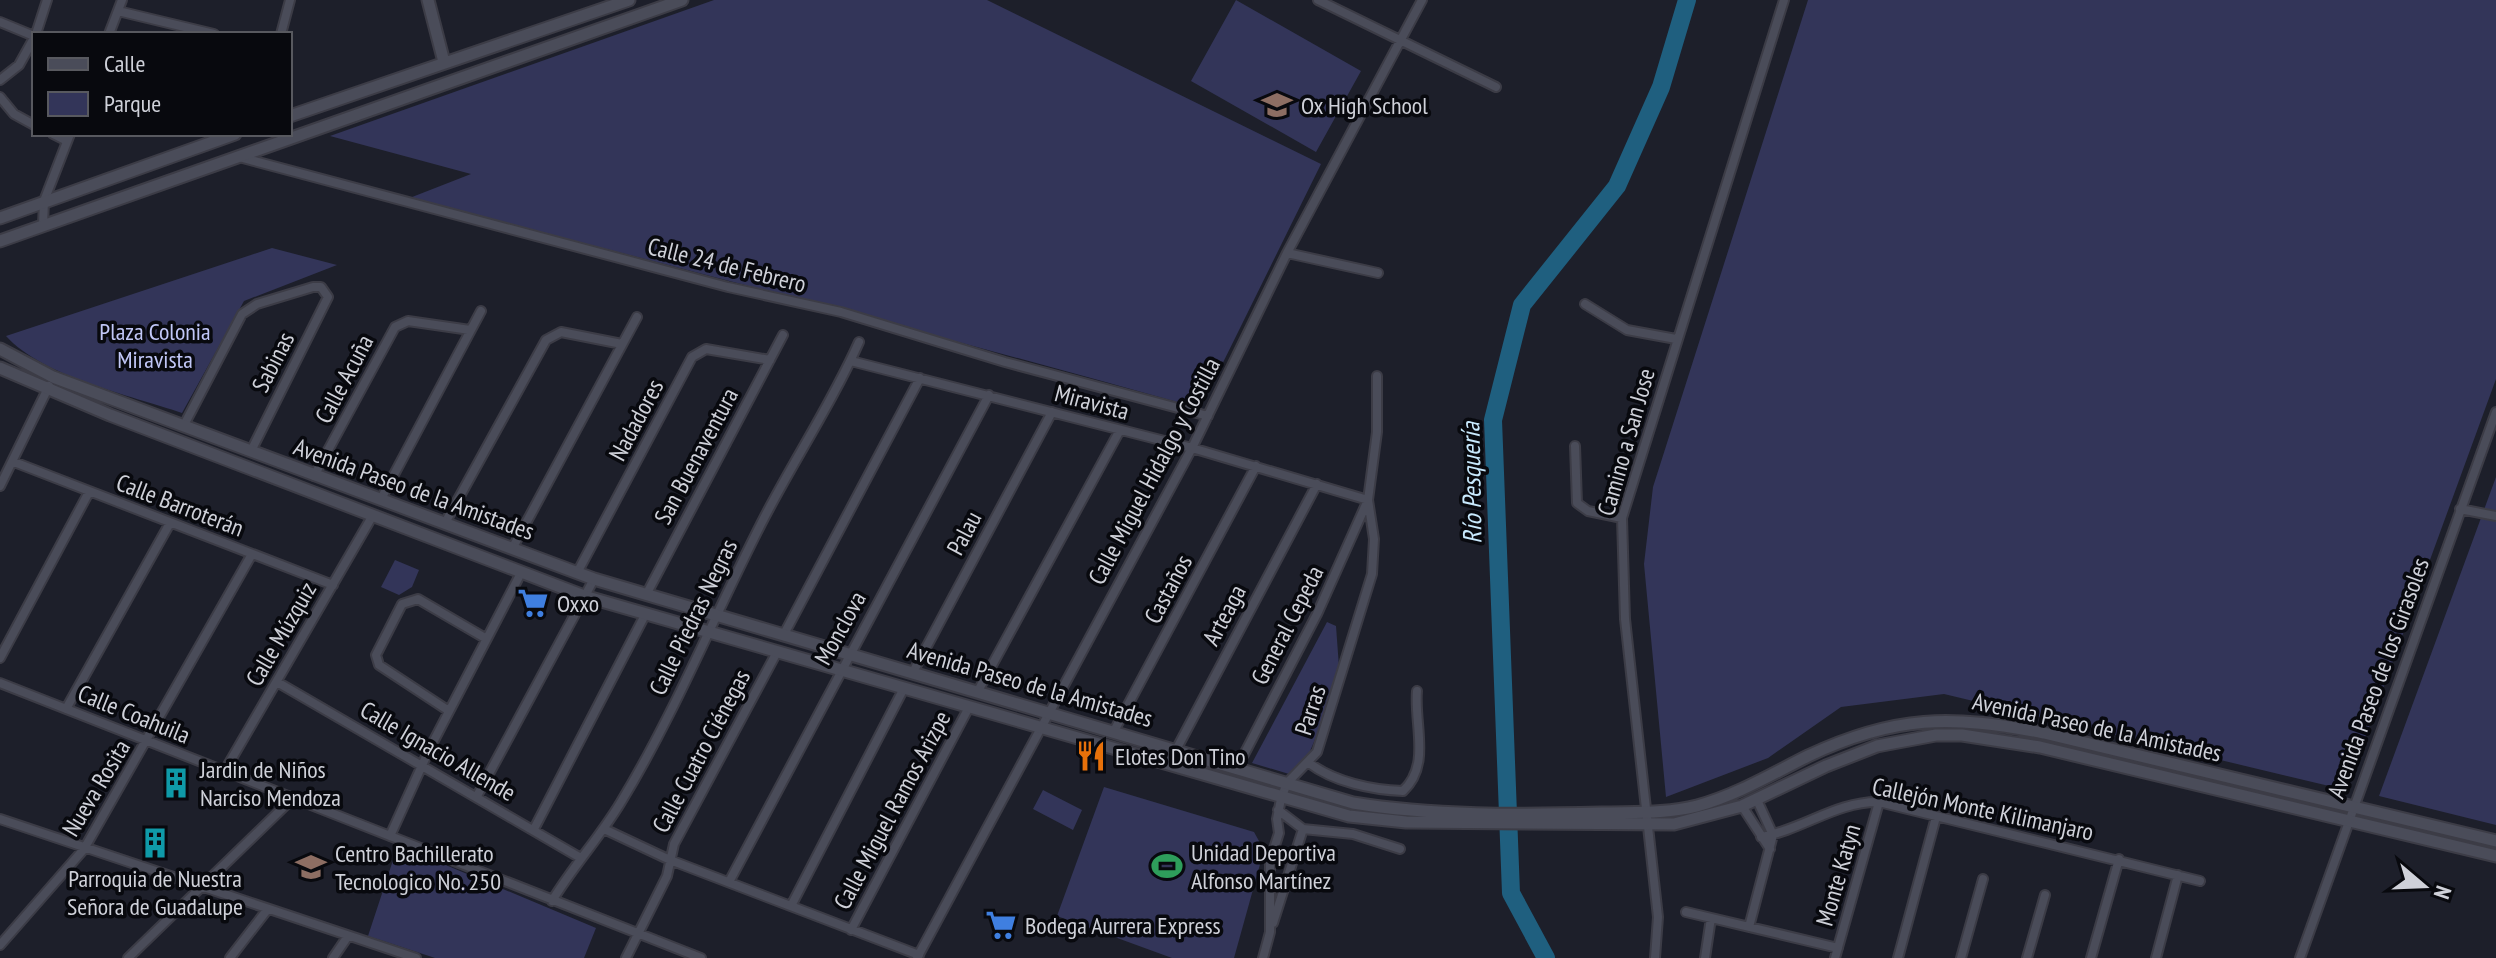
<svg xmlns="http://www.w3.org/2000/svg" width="2496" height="958" font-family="'PT Sans Narrow',sans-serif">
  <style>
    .green { fill: #333559 }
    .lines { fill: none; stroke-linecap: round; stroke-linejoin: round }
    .river { stroke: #1f5f7f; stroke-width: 18 }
    .street-casing { stroke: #3c3c46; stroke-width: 12 }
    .secondary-casing { stroke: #3c3c46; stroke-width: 15 }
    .street { stroke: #4a4c59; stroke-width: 8 }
    .secondary { stroke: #4a4c59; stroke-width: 11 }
    .labels { text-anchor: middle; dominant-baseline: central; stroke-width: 7; stroke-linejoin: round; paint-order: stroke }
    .poi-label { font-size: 24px; fill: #cfd1d9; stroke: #08090e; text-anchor: start }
    .street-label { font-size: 24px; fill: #cfd1d9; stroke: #08090e }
    .park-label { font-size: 24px; fill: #c1c7f7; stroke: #08090e }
    .water-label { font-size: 26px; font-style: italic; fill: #c8e9fd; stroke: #08090e }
  </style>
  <rect width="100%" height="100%" fill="#1d1f2a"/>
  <path class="green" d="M714,0H987L1321,164L1204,401L1195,407C933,334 671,264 407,199L471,174L330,136Z
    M1236,0L1361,71L1316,152L1191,81Z
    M1808,0H2496V379L2346,790L1944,694L1841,707L1768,758L1666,797L1644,564L1653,487Z
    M272,248L337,265L244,301L182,413C130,395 43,377 6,336Z
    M2496,477V825L2379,796Z
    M395,560L419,570L412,587L399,595L381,587Z
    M1327,622L1336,626L1339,667L1325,716L1299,777L1252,763Z
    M1104,787L1254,832L1264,850L1234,958H1172L1057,916Z
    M1043,790L1082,810L1073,830L1033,809Z
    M398,845L596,928L584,958H435L368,936Z"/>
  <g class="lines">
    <path class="river" d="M1546,958L1511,893L1493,420L1522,305L1617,186L1661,87L1687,0"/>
    <g class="street-casing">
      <path id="street" d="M1318,0L1496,87
        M118,11L214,34
        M0,22L34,36
        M36,34L47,0
        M109,34L122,0
        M281,34L290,0
        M0,80L19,65L34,38
        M0,97L14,114L34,125
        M53,134L67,141
        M239,157L728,287L841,312L1005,362L1208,416
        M43,225L44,201L70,134
        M1287,253L1378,273
        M1585,304L1627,330L1676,339
        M851,361L1192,448L1368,500L1317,614L1238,766
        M184,425L242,314L257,304L313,287H321L328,297L251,451
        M1575,446L1577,503L1588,511L1622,518
        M14,462L333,585
        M314,476L395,327L408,321L470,330
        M0,486L49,386
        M381,499L481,311
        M2460,509L2496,516
        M445,523L546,340L561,332L622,344
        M512,549L637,317
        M577,573L692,357L706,349L770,360
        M646,595L783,335
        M783,636L920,378
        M0,658L89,492
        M912,674L1052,412
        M277,682L579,857
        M0,683L701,958
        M978,691L1120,430
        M66,709L170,523
        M449,711L379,665L376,655L402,604L418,599L485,638
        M1114,731L1256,466
        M1309,763C1334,782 1372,790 1403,791C1431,765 1414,725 1417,691
        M1168,765L1317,484
        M224,772L373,515
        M477,796L594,579
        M1742,806L1770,849
        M1278,810L1303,829L1353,834L1400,849
        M0,819L416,958
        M534,829L645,615
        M604,829L670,860L919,955
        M390,836L429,750L521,573
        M1761,837C1802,830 1837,801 1879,802L2200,881
        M729,882L989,395
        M552,901C574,865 600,837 621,802C675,713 714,616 761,524C792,463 831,405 859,342
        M791,906L903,690
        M1686,912L1838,948
        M1273,923L1303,829
        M1749,927L1773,835L1757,800
        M851,930L968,709
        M0,945L84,849L252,554
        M128,958L292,799
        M230,958L267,910
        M333,958L348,936
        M626,958L667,876L674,844L777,652
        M917,958L1192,448L1287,253L1422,0
        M1263,958L1270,932V861L1279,833L1277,819L1281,799L1287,783L1317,752L1372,574L1374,539L1368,500L1377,432V376
        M1655,958L1658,917L1625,619L1622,518L1784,0
        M1705,958L1711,918
        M1835,958L1879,802
        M1898,958L1936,817
        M1961,958L1983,879
        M2027,958L2045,895
        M2091,958L2119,859
        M2156,958L2178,875
        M2300,958L2496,412"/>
    </g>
    <g class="secondary-casing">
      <path id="secondary" d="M428,0L444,62
        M290,116L629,0
        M0,218L235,134
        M0,241L682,0
        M0,349L53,377L594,579L1353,803C1433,816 1520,815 1601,813C1633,812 1666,814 1697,806C1737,795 1772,774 1808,756C1895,715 1951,715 2044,733L2496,841
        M0,368L110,415L584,596L1349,816L1406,822L1674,824L1742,806L1826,766L1877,746L1936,735H1962L2040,747L2496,856"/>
    </g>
    <use href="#street" class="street"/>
    <use href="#secondary" class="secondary"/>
  </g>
  <defs>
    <g id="school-bare" transform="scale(2.4)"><path d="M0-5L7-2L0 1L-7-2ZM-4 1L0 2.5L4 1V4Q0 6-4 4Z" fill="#8d6e63" stroke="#08090e" stroke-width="2.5" paint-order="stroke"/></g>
    <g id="supermarket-bare" transform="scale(2.4)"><path d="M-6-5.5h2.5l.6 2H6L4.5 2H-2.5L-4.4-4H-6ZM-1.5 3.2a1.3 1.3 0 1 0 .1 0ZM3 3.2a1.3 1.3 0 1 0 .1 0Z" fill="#3f7fe0" stroke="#08090e" stroke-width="2.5" paint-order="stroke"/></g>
    <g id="restaurant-bare" transform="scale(2.4)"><path d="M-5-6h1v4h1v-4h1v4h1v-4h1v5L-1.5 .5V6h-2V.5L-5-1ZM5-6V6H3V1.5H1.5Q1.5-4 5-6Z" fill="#e8710a" stroke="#08090e" stroke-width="2.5" paint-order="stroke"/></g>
    <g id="building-bare" transform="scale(2.4)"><path d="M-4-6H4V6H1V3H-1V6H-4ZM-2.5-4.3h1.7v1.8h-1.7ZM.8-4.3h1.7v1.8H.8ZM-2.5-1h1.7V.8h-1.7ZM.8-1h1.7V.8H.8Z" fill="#0f9aa8" stroke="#08090e" stroke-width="2.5" paint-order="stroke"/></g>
    <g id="stadium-bare" transform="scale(2.4)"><path d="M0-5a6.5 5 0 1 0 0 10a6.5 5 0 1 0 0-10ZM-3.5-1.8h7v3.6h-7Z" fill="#2e9e5b" stroke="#08090e" stroke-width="2.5" paint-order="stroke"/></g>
  </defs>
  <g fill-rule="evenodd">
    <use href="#school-bare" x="1277" y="105"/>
    <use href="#supermarket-bare" x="533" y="603"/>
    <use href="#restaurant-bare" x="1091" y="756"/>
    <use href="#building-bare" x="176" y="783"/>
    <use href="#building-bare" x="155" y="843"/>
    <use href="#stadium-bare" x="1167" y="866"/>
    <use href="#school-bare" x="311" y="867"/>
    <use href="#supermarket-bare" x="1001" y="925"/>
  </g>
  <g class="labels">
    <g class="poi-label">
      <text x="1301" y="105">Ox High School</text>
      <text x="557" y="603">Oxxo</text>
      <text x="1115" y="756">Elotes Don Tino</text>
      <text x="200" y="769">Jardin de Niños<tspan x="200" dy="28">Narciso Mendoza</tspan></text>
      <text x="1191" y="852">Unidad Deportiva<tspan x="1191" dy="28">Alfonso Martínez</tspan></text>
      <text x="335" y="853">Centro Bachillerato<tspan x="335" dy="28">Tecnologico No. 250</tspan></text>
      <text x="155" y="878" text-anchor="middle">Parroquia de Nuestra<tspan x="155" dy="28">Señora de Guadalupe</tspan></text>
      <text x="1025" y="925">Bodega Aurrera Express</text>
    </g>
    <g class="street-label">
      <text transform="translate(727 265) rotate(14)">Calle 24 de Febrero</text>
      <text transform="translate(273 362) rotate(-63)">Sabinas</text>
      <text transform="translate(344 379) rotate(-62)">Calle Acuña</text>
      <text transform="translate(1092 402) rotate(15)">Miravista</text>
      <text transform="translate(636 420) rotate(-62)">Nadadores</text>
      <text transform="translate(1626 442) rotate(-74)">Camino a San Jose</text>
      <text transform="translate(696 456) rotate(-62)">San Buenaventura</text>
      <text transform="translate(1154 471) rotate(-62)">Calle Miguel Hidalgo y Costilla</text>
      <text transform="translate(414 489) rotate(20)">Avenida Paseo de la Amistades</text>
      <text transform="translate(180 505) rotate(21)">Calle Barroterán</text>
      <text transform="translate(964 533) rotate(-62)">Palau</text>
      <text transform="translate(1168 589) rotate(-62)">Castaños</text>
      <text transform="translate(1224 615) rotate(-62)">Arteaga</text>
      <text transform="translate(693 617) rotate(-64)">Calle Piedras Negras</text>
      <text transform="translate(1287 625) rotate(-63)">General Cepeda</text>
      <text transform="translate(840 628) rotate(-61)">Monclova</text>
      <text transform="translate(281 634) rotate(-60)">Calle Múzquiz</text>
      <text transform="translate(2378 678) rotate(-70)">Avenida Paseo de los Girasoles</text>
      <text transform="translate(1030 684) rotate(16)">Avenida Paseo de la Amistades</text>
      <text transform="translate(1310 710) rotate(-72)">Parras</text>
      <text transform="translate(134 714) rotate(22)">Calle Coahuila</text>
      <text transform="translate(2097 727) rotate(12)">Avenida Paseo de la Amistades</text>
      <text transform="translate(438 751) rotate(30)">Calle Ignacio Allende</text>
      <text transform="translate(701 751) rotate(-62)">Calle Cuatro Ciénegas</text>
      <text transform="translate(96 788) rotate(-59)">Nueva Rosita</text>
      <text transform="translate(1983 809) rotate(12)">Callejón Monte Kilimanjaro</text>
      <text transform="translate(892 810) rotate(-62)">Calle Miguel Ramos Arizpe</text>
      <text transform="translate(1838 875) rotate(-74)">Monte Katyn</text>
    </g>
    <g class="park-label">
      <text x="155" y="331">Plaza Colonia<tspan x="155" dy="28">Miravista</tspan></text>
    </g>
    <g class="water-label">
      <text transform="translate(1471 483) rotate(-91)">Río Pesquería</text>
    </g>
  </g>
  <rect x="32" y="32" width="260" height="104" fill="#08090e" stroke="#58595f" stroke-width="2"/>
  <rect x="48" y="58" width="40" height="12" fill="#4a4c59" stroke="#58595f" stroke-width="2"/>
  <text x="104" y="72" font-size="24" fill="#cfd1d9">Calle</text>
  <rect x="48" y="92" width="40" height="24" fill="#333559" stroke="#58595f" stroke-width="2"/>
  <text x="104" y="112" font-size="24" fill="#cfd1d9">Parque</text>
  <g transform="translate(2424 886) rotate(109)" stroke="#08090e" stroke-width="6" paint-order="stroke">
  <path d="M0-6L14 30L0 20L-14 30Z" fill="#cfd1d9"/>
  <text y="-12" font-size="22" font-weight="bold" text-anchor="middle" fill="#cfd1d9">N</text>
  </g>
</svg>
